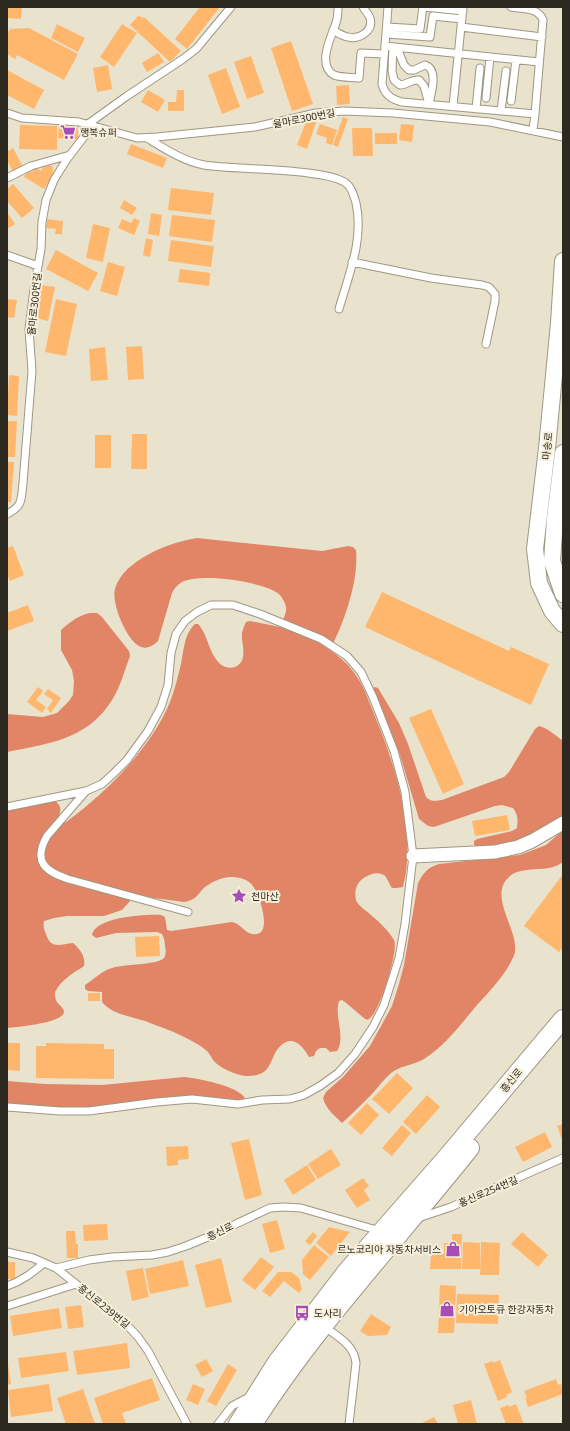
<svg xmlns="http://www.w3.org/2000/svg" width="570" height="1431" font-family="'Noto Sans','Noto Sans KR',sans-serif">
  <style>
    .forest { fill: #e28566 }
    .building { fill: #ffb76e }
    .lines { fill: none; stroke-linecap: round; stroke-linejoin: round }
    .service-casing { stroke: #9e9783; stroke-width: 9 }
    .minor-casing { stroke: #9e9783; stroke-width: 15 }
    .tertiary-casing { stroke: #9e9783; stroke-width: 18 }
    .secondary-casing { stroke: #9e9783; stroke-width: 20 }
    .service { stroke: #fff; stroke-width: 7 }
    .minor { stroke: #fff; stroke-width: 13 }
    .tertiary { stroke: #fff; stroke-width: 16 }
    .secondary { stroke: #fff; stroke-width: 18 }
    .labels { text-anchor: middle; dominant-baseline: central; stroke-width: 4; stroke-linejoin: round; paint-order: stroke }
    .street-label { font-size: 10px; fill: #2c2921; stroke: #f7efda }
    .poi-label { font-size: 10px; fill: #2c2921; stroke: #f7efda; text-anchor: start }
  </style>
  <rect width="100%" height="100%" fill="#e9e2cd"/>
  <path class="forest" d="M197,538L322,551L348,546L353,547L356,550C359,581 344,623 330,650C338,656 346,662 352,670C363,683 368,699 374,714C395,764 417,832 403,887L397,888H392C389,884 387,877 384,875C380,873 375,873 372,874C360,878 353,886 356,900C358,906 366,910 371,915C379,922 389,931 394,940C399,950 380,1011 370,1018C368,1020 368,1020 365,1019L345,1002L342,1000L339,1001C334,1016 346,1038 337,1051L330,1052L326,1048H320L316,1051L314,1056L309,1057C301,1043 290,1033 277,1050C272,1057 271,1066 265,1071C260,1075 254,1076 248,1076C238,1076 225,1070 217,1064C213,1061 211,1056 208,1052C203,1047 196,1043 190,1040C176,1032 160,1027 145,1021C130,1016 113,1015 102,1002V992L88,991L85,989V985C94,979 102,971 112,968C123,964 158,965 164,958C166,955 166,950 165,946C165,941 164,938 162,934L157,932L116,933L96,938L92,935C95,917 146,914 161,915L165,917L167,930L171,931L232,922C241,924 245,933 252,934C275,938 259,894 253,886C248,879 239,877 231,877C223,877 214,881 208,885C197,892 200,899 184,902L139,896L131,900L122,910L104,916H67L54,918L44,921C43,926 44,929 46,934C51,950 60,944 73,943C80,949 86,957 84,966C72,974 62,979 55,992C55,996 55,999 57,1002C59,1005 64,1008 64,1012C63,1023 17,1027 7,1028V810L55,801C64,807 60,815 55,823L58,825L66,822C106,793 151,748 170,702C175,689 178,676 181,664C184,650 184,634 195,624H198C209,636 209,657 223,666C227,668 231,668 235,667C249,661 241,644 242,633C243,629 244,626 246,622L250,621L280,627C282,621 287,614 286,607C285,601 280,594 276,592C258,581 201,573 182,582C177,585 175,588 172,593L158,641C153,646 146,650 139,646C126,639 111,602 115,589C123,560 170,542 197,538Z
    M90,613H97L102,617L129,651L130,656C126,667 122,680 117,691C94,738 53,743 7,752V714L43,717L57,713L69,701L73,695L74,681L72,670L61,650V630C70,622 79,615 90,613Z
    M374,687L378,688L399,723L408,744L426,797C431,802 435,801 442,800L504,777L509,772L535,729L539,726C548,728 556,736 563,741V816L539,831L516,842L485,847H477L474,845V841L477,839L512,831L517,828C518,819 518,815 513,808L502,805L495,806L434,827L428,826L419,819L400,755L373,690Z
    M561,832H563V862C547,875 520,863 507,879C490,897 518,931 515,951C515,955 512,959 511,962C502,978 489,992 477,1005C461,1024 445,1046 424,1059C414,1065 399,1066 391,1073C383,1080 377,1089 370,1096C361,1105 352,1114 342,1123C334,1115 326,1109 323,1098L326,1092L343,1077L370,1046L392,1006L399,984L404,965L418,883C424,872 427,868 439,864L520,855L546,845Z
    M184,1077C197,1078 238,1086 245,1098L244,1099L232,1101L83,1108H60L7,1103V1081L45,1084L102,1085Z"/>
  <path class="building" d="M7,7H22L21,19L7,18Z
    M200,7H220L187,49L175,39Z
    M138,16L145,18L181,51L170,62L130,25Z
    M57,24L85,38L78,52L51,38Z
    M122,24L137,33L114,67L100,57Z
    M29,28L78,54L64,80L17,55L15,59L7,54V34L10,29Z
    M291,41L313,104L292,111L271,48Z
    M158,53L164,62L147,72L142,63Z
    M251,56L264,93L247,99L234,62Z
    M108,65L112,89L97,92L93,68Z
    M226,68L240,107L222,114L208,75Z
    M7,70L44,90L34,109L7,95Z
    M349,85L350,104L337,105L336,86Z
    M148,90L165,100L158,112L141,102Z
    M177,90H184V111H168V102H176Z
    M343,117L348,119L338,147L333,145Z
    M317,120L307,149L297,145L306,122Z
    M320,124L337,130L332,145L326,143L327,138L316,134Z
    M401,124L414,125L412,142L399,140Z
    M20,125L57,126V150L19,149Z
    M59,125L78,126V139L58,138Z
    M352,128H372L373,156H353Z
    M375,133H397V144H375Z
    M131,144L167,158L163,168L127,154Z
    M13,148L23,167L13,172L7,160V152Z
    M46,163L53,167V175L44,189L24,177L28,169L32,172L35,167L41,171Z
    M13,184L34,208L22,218L7,201V189Z
    M171,188L214,193L211,215L168,210Z
    M124,200L137,208L132,215L120,208Z
    M7,212L15,224L7,229Z
    M151,213L162,215L159,236L148,234Z
    M172,215L215,220L212,242L169,236Z
    M134,218L140,221L134,235L118,228L122,219L131,223Z
    M47,219L63,221L62,234H55L56,229L46,228Z
    M93,224L110,228L103,262L86,258Z
    M146,238L153,240L150,257L143,255Z
    M171,240L214,246L211,267L168,261Z
    M56,250L98,273L88,291L46,269Z
    M108,262L125,267L117,296L100,291Z
    M180,269L210,273L209,286L178,282Z
    M42,285L55,287L48,321L36,318Z
    M7,299L17,300L14,318L7,317Z
    M56,299L77,304L66,356L45,352Z
    M142,346L144,379L128,380L126,347Z
    M105,347L108,380L91,381L89,349Z
    M9,375L19,376L17,416L7,415Z
    M7,421H17L15,457H7Z
    M132,434H147V469H131Z
    M95,435H111V468H95Z
    M7,462H14L11,502H7Z
    M13,546L24,575L10,581L7,574V548Z
    M382,592L509,651L511,647L549,664L531,705L365,627Z
    M28,605L34,621L7,631V613Z
    M38,687L43,691L36,700L46,707L42,713L27,702Z
    M48,689L61,698L51,713L47,709L53,700L44,694Z
    M431,709L464,784L443,794L409,718Z
    M507,815L510,830L475,836L472,821Z
    M563,874V947L559,952L524,926Z
    M159,936L160,956L136,957L135,937Z
    M88,993H100V1001H88Z
    M7,1043H20V1071L7,1070Z
    M46,1043L104,1044V1049H114V1079L36,1078V1046H46Z
    M397,1073L413,1088L389,1114L372,1099Z
    M427,1095L440,1107L416,1134L403,1122Z
    M367,1103L379,1115L361,1135L348,1123Z
    M563,1124V1142L557,1126Z
    M402,1125L411,1133L392,1156L382,1148Z
    M545,1132L552,1147L523,1162L515,1147Z
    M249,1139L262,1195L245,1200L231,1143Z
    M188,1146L189,1159L178,1160V1165L167,1166L166,1147Z
    M331,1149L341,1165L318,1179L308,1164Z
    M307,1165L316,1180L293,1195L284,1180Z
    M363,1178L369,1186L364,1190L370,1200L357,1208L345,1190Z
    M277,1220L285,1249L270,1253L262,1224Z
    M107,1224L108,1240L84,1241L83,1225Z
    M329,1227L350,1232L331,1256L316,1243Z
    M66,1231H75L76,1244H78V1258H67Z
    M313,1232L317,1236L310,1245L305,1241Z
    M522,1232L548,1255L538,1267L511,1244Z
    M452,1234H462L461,1269H430L431,1254H444V1243H452Z
    M463,1242L480,1243V1269H462Z
    M481,1242L500,1243L499,1275H480Z
    M314,1245L329,1257L310,1280L303,1274L302,1260Z
    M261,1257L274,1267L255,1290L242,1280Z
    M221,1258L232,1302L206,1308L195,1265Z
    M183,1260L189,1286L150,1294L145,1269Z
    M7,1262H15V1279H7Z
    M143,1268L149,1297L132,1301L126,1271Z
    M278,1272H291L299,1278L302,1289L299,1293L284,1281L270,1297L262,1291Z
    M440,1285L456,1286L454,1333H438Z
    M457,1294L499,1295L498,1324L456,1323Z
    M81,1305L84,1327L68,1329L65,1307Z
    M59,1308L62,1328L13,1336L10,1316Z
    M371,1314L391,1327L387,1335L368,1336L360,1331Z
    M127,1343L130,1368L77,1375L73,1351Z
    M66,1352L69,1371L21,1378L18,1358Z
    M7,1358L11,1384L7,1385Z
    M206,1359L213,1371L202,1377L195,1365Z
    M500,1360L512,1392L506,1395L507,1397L498,1401L484,1364L493,1361V1363Z
    M228,1364L237,1370L216,1406L207,1401Z
    M152,1378L160,1400L122,1413L126,1424H103L94,1398Z
    M556,1379L558,1385L561,1384L563,1394L528,1407L525,1398H527L524,1391Z
    M49,1384L53,1411L11,1417L8,1390Z
    M193,1384L205,1389L198,1405L186,1400Z
    M83,1389L95,1424H66L57,1398Z
    M471,1400L477,1424H458L453,1405Z
    M516,1404L524,1424H506L500,1408L509,1405V1407Z
    M434,1417L438,1424H420Z"/>
  <g class="lines">
    <g class="service-casing">
      <path id="service" d="M338,7C338,12 338,17 336,23C332,35 316,65 334,75C341,78 352,77 359,78L361,53L384,54
        M388,7L382,84C385,95 391,99 402,102L535,114L543,20C538,7 523,9 511,7
        M424,7L463,11
        M387,27L420,29L423,7
        M461,27L542,37
        M333,30C338,33 342,36 348,37C359,40 374,31 370,18C369,14 365,11 363,7
        M386,34L430,37L433,16L462,19
        M385,46L539,62
        M393,47L392,71L394,80L400,85C407,85 411,79 419,80L424,86L429,104
        M397,48L404,65L409,70H414L425,65C438,69 432,90 430,100
        M486,98L490,57
        M511,101L516,60
        M453,106L463,7
        M476,109L480,68
        M501,111L506,71
        M7,113L22,118L79,122L137,138L157,137L255,127L316,113L344,111L393,113L490,122L563,137
        M88,124L127,96L183,59L196,49L231,7
        M533,130L535,114
        M147,138C165,149 183,161 204,165C233,170 330,168 347,184C352,188 354,196 356,203C364,239 349,274 339,309
        M7,178L31,166L70,155
        M7,255L38,266
        M352,262L431,278L482,285L489,287L495,294V301L486,344
        M7,514C23,506 21,500 23,483L32,371L29,329L34,289L41,249L42,222L46,200L54,180L67,159L93,125
        M86,791L47,836C33,861 44,871 68,879L188,912
        M7,807L86,791L102,784L114,773L127,760L148,731L161,707L168,685L171,653L176,634L185,621L197,612L211,605H233L260,614L321,639L347,656L361,672L373,697L394,751L405,792L413,856L405,924L399,958L384,1005L373,1027L355,1054L338,1073L320,1086L304,1095L290,1099L262,1100L238,1104L192,1099L157,1102L89,1111H60L7,1107
        M418,1218L451,1207L563,1158
        M7,1252L33,1258L56,1268L125,1323L138,1337L148,1351L187,1424
        M56,1268L89,1260L112,1257L152,1255L168,1252L186,1246L208,1237L270,1208L283,1207L301,1208L380,1231
        M7,1286C22,1281 32,1273 44,1263
        M7,1306L76,1284
        M324,1326C337,1337 354,1344 356,1363L349,1424
        M218,1424L232,1406L249,1397"/>
    </g>
    <g class="minor-casing">
      <path id="minor" d="M413,856L495,852L518,847L532,841L563,823"/>
    </g>
    <g class="tertiary-casing">
      <path id="tertiary" d="M563,261L559,323L547,448L535,549L539,583L552,611L563,624
        M563,453L555,519L552,561L563,594"/>
    </g>
    <g class="secondary-casing">
      <path id="secondary" d="M238,1424L277,1362L347,1271L446,1158L563,1019
        M253,1424C316,1325 397,1240 470,1148"/>
    </g>
    <use href="#service" class="service"/>
    <use href="#minor" class="minor"/>
    <use href="#tertiary" class="tertiary"/>
    <use href="#secondary" class="secondary"/>
  </g>
  <defs>
    <g id="supermarket-bare" transform="scale(1.2)"><path d="M-6-5.5h2.5l.6 2H6L4.5 2H-2.5L-4.4-4H-6ZM-1.5 3.2a1.3 1.3 0 1 0 .1 0ZM3 3.2a1.3 1.3 0 1 0 .1 0Z" fill="#a84cb7" stroke="#f7efda" stroke-width="2.5" paint-order="stroke"/></g>
    <g id="sight-bare" transform="scale(1.2)"><path d="M0-6L1.8-2.2L6-1.7L2.9 1.2L3.7 5.4L0 3.3L-3.7 5.4L-2.9 1.2L-6-1.7L-1.8-2.2Z" fill="#a84cb7" stroke="#f7efda" stroke-width="2.5" paint-order="stroke"/></g>
    <g id="shop-bare" transform="scale(1.2)"><path d="M-5-2.5h2.3a2.7 3.5 0 0 1 5.4 0H5L5.5 6h-11ZM-1.5-2.5h3a1.5 2.3 0 0 0-3 0Z" fill="#a84cb7" stroke="#f7efda" stroke-width="2.5" paint-order="stroke"/></g>
    <g id="bus-bare" transform="scale(1.2)"><path d="M-5-6H5V4H4V6H2V4H-2V6H-4V4H-5ZM-3.5-4V0h7V-4ZM-3.5 1.2v1.5H-2V1.2ZM2 1.2v1.5H3.5V1.2Z" fill="#a84cb7" stroke="#f7efda" stroke-width="2.5" paint-order="stroke"/></g>
  </defs>
  <g fill-rule="evenodd">
    <use href="#supermarket-bare" x="68" y="132"/>
    <use href="#sight-bare" x="239" y="896"/>
    <use href="#shop-bare" x="453" y="1249"/>
    <use href="#shop-bare" x="447" y="1309"/>
    <use href="#bus-bare" x="302" y="1313"/>
  </g>
  <g class="labels">
    <g class="street-label">
      <text transform="translate(304 118) rotate(-11)">율마로300번길</text>
      <text transform="translate(34 304) rotate(-84)">율마로300번길</text>
      <text transform="translate(547 446) rotate(-84)">마송로</text>
      <text transform="translate(511 1080) rotate(-50)">흥신로</text>
      <text transform="translate(488 1191) rotate(-23)">흥신로254번길</text>
      <text transform="translate(220 1231) rotate(-26)">흥신로</text>
      <text transform="translate(104 1306) rotate(39)">흥신로239번길</text>
    </g>
    <g class="poi-label">
      <text x="80" y="132">행복슈퍼</text>
      <text x="251" y="896">천마산</text>
      <text x="441" y="1249" text-anchor="end">르노코리아 자동차서비스</text>
      <text x="459" y="1309">기아오토큐 한강자동차</text>
      <text x="314" y="1313">도사리</text>
    </g>
  </g>
  <rect width="570" height="1431" fill="none" stroke="#2c2921" stroke-width="16"/>
</svg>
